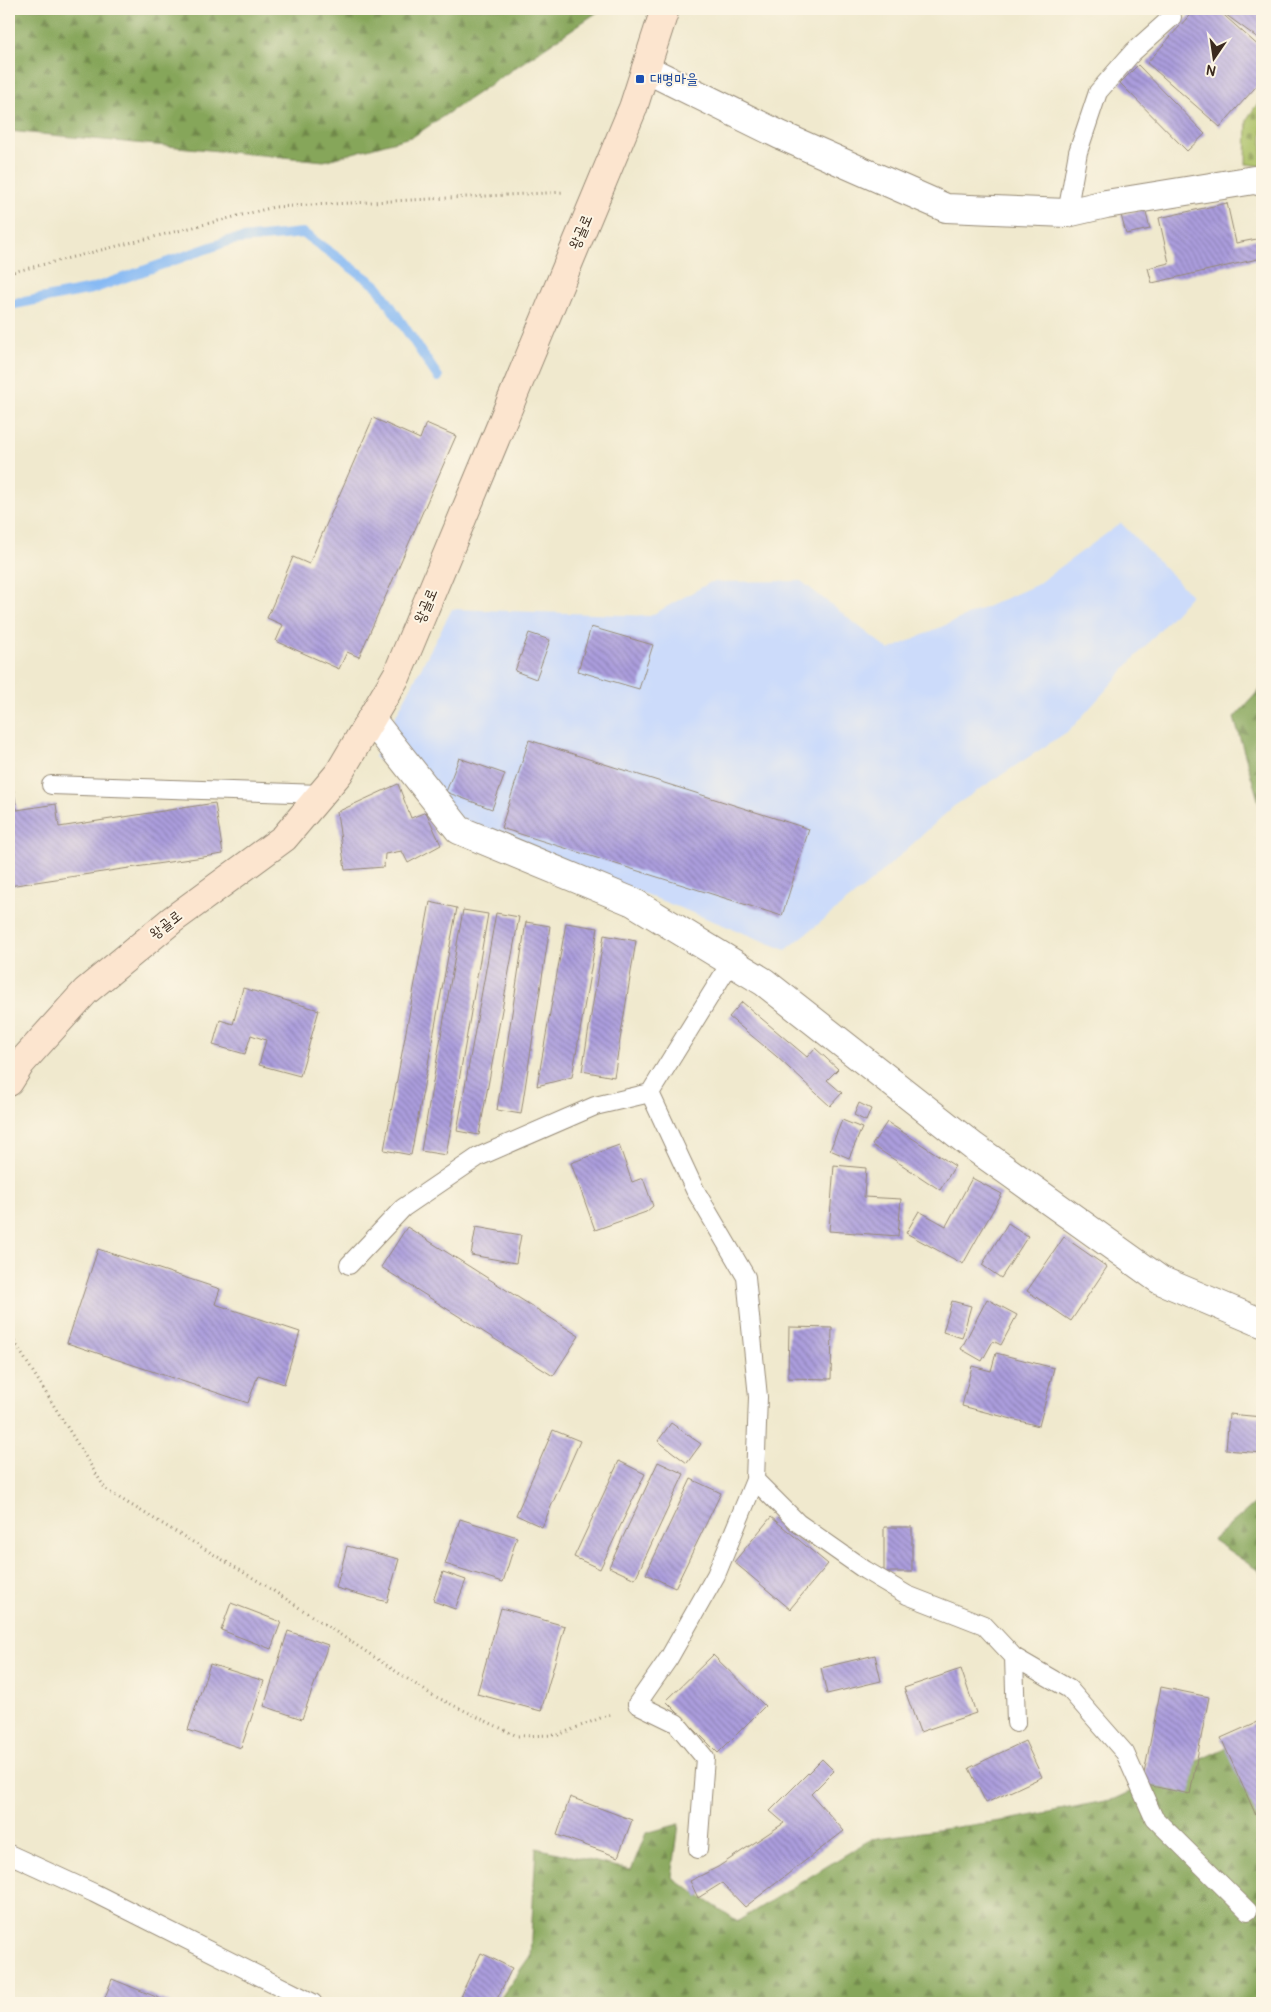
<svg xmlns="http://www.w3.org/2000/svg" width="1271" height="2012" font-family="Pangolin,'Poor Story',sans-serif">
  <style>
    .built { fill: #ccdbfa }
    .forest { fill: url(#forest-firs); stroke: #60683c }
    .cemetery { fill: url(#cemetery-stones); stroke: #727441 }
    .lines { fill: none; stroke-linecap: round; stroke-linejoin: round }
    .stream { stroke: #87baf4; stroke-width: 10 }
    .building { fill: url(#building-back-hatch) }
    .service-casing { stroke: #968a76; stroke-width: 20 }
    .minor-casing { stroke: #968a76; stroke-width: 30 }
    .secondary-casing { stroke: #968a76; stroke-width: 30 }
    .path { stroke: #968a76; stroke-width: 3; stroke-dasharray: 1 4; stroke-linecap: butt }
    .service { stroke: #fff; stroke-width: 18 }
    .minor { stroke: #fff; stroke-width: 28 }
    .secondary { stroke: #fce5cf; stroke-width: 28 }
    .transit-dot { fill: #1a4fb4; stroke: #fcf5e5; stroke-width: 2 }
    .labels { text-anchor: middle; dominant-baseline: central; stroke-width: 4; stroke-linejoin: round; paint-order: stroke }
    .transit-label { font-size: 15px; fill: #164399; stroke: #fcf5e5; text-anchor: start }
    .street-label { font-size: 15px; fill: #3b2a1e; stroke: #fcf5e5 }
  </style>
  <defs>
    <pattern id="forest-firs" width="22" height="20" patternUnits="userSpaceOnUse" patternTransform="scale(1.25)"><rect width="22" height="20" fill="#86a65a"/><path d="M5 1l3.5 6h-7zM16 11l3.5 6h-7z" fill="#6f874a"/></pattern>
    <pattern id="cemetery-stones" width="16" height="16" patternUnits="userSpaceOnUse" patternTransform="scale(1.25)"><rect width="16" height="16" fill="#a9bf64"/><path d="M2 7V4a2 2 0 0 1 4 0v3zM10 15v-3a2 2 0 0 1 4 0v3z" fill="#8b9b52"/></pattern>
    <pattern id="building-back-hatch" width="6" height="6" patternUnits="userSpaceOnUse" patternTransform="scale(1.25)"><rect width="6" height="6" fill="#ab9ddd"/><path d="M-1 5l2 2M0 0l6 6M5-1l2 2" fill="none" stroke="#8c80b3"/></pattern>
  </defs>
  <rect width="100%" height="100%" fill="#fcf5e5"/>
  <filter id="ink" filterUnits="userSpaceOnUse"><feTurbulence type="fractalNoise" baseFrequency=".02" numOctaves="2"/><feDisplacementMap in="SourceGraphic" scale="10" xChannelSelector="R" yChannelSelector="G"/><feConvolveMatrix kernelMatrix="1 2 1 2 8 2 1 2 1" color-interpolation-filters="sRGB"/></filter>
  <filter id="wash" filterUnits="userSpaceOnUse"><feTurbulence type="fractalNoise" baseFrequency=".0096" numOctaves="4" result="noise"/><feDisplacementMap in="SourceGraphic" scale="20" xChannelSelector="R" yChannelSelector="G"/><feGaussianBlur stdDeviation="1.12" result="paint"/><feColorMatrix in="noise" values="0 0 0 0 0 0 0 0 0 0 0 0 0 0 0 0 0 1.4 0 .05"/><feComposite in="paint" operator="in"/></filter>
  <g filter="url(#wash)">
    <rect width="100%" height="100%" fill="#f0e9ce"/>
    <path class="built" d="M1121,523L1191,595L1070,730L954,806L872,881L786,950L471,825L374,757L452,609L650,616L711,582L801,581L889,650L1036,585Z"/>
    <path class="forest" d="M9,9H602L414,136L324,161L9,131Z
      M1262,687V813L1234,718Z
      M1262,1497V1573L1213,1540Z
      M1262,1731V2003H497L530,1956L536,1848L631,1870L646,1833L679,1824L672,1878L738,1921L871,1839L1008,1820L1115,1799Z"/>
    <path class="cemetery" d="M1262,97V166L1246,164L1247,119Z"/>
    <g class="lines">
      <path class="stream" d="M9,305L92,289L231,240L303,233L377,286L438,377"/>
    </g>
    <g id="blocks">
      <path class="building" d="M1195,9H1217L1262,49V80L1220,127L1147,63Z
        M1218,9H1262V41Z
        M1138,65L1205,134L1187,151L1120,83Z
        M1227,203L1236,243L1262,238V258L1152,283L1148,268L1169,263L1159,218Z
        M1145,209L1150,229L1126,234L1121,215Z
        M373,418L420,439L426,423L456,436L359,657L347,652L339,669L276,641L283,625L267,618L293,557L309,564Z
        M591,627L653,645L639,689L578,671Z
        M529,633L550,640L536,679L515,671Z
        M529,740L809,829L782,916L501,828Z
        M459,758L505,774L492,809L446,792Z
        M12,781L17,810L56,804L59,827L215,803L223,854L9,886V782Z
        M398,784L411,818L426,812L441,845L408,863L402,851L385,854L384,867L345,870L337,812Z
        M430,902L457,908L411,1155L384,1150Z
        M463,910L488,914L446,1155L421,1151Z
        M496,913L519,917L479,1135L457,1131Z
        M526,922L550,926L521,1114L497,1110Z
        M566,923L598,928L572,1077L537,1086Z
        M604,935L636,941L614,1077L582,1071Z
        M243,988L319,1010L300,1076L259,1065L266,1040L251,1035L245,1054L213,1045L220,1020L233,1024Z
        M742,1002L807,1057L815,1048L838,1069L827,1080L842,1093L830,1106L776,1056L729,1017Z
        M859,1103L871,1109L866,1121L854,1115Z
        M842,1120L862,1128L849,1158L830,1150Z
        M887,1122L955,1166L940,1190L872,1145Z
        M619,1145L632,1182L643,1178L653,1206L646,1212L595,1230L571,1163Z
        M834,1165L866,1168L864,1197L901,1199L898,1236L829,1231Z
        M972,1178L1002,1194L963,1264L906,1233L919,1211L946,1226Z
        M1008,1223L1028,1236L1001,1278L982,1265Z
        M407,1227L579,1336L553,1376L381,1267Z
        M476,1227L521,1235L516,1263L471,1255Z
        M1064,1237L1107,1267L1071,1321L1027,1291Z
        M98,1249L220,1289L215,1304L300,1332L284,1384L258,1375L248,1403L67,1343Z
        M987,1299L1017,1315L1001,1345L993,1341L982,1361L961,1349Z
        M952,1301L971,1306L962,1338L943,1332Z
        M789,1327L832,1328L831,1379L788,1378Z
        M996,1353L1054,1368L1039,1426L962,1406L972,1366L991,1371Z
        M1229,1414L1262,1417V1453L1226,1450Z
        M671,1423L701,1444L687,1463L658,1441Z
        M553,1430L580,1441L542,1527L516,1515Z
        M619,1461L645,1474L600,1569L574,1557Z
        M658,1462L684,1474L635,1579L609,1567Z
        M691,1479L721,1493L675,1588L646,1574Z
        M771,1517L828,1564L790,1609L734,1562Z
        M460,1519L517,1537L503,1582L445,1564Z
        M884,1527H912V1572H884Z
        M347,1546L399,1559L387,1602L336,1588Z
        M443,1572L466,1580L455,1609L433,1601Z
        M231,1603L281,1622L271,1649L221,1630Z
        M501,1608L565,1626L541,1711L477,1694Z
        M288,1631L328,1645L302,1719L264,1706Z
        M713,1655L765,1706L718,1753L666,1701Z
        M875,1655L881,1681L827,1694L821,1668Z
        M210,1664L264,1681L241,1748L188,1730Z
        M961,1669L976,1713L920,1732L904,1688Z
        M1161,1687L1209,1697L1190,1794L1142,1784Z
        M1257,1722L1262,1733V1821L1259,1822L1221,1738Z
        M1025,1741L1042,1777L986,1803L969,1768Z
        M822,1759L834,1771L811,1794L844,1831L745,1907L722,1883L698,1898L690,1881L718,1867L784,1823L770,1811Z
        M570,1797L632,1820L618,1857L557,1835Z
        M481,1953L512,1968L495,2003H457Z
        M112,1979L171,2003H103Z"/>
    </g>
  </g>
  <g filter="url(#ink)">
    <use href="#blocks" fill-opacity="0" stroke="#968a76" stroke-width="1"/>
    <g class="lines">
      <g class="service-casing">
        <path id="service" d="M1067,213L1078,152L1098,92L1133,52L1172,17
          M51,785L321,794
          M650,1093L695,1190L746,1277L758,1397L755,1480L716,1575L669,1658L637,1704L676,1723L705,1758L698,1849
          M349,1265L403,1208L478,1157L595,1106L650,1093L731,962
          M755,1480L798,1523L865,1570L907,1595L984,1625L1014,1657L1016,1723
          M1014,1657L1069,1689L1125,1753L1154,1818L1248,1911
          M9,1854L94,1893L313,2003"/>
      </g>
      <g class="minor-casing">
        <path id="minor" d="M646,69L780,135L946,208L1067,213L1106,204L1254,180L1262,182
          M371,719L459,830L633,902L764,982L974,1147L1160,1280L1262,1323"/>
      </g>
      <g class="secondary-casing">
        <path id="secondary" d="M9,1082L21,1063L86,991L172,920L284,838L339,773L397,675L633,108L665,9"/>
      </g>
      <path class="path" d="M9,273L274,207L565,192
        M9,1333L106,1490L263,1584L432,1695L517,1736L558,1735L613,1713"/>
      <use href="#service" class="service"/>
      <use href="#minor" class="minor"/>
      <use href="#secondary" class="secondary"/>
    </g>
  </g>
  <rect class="transit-dot" x="635" y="74" width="10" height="10" rx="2.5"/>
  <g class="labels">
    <g class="transit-label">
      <text x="650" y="79">대명마을</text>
    </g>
    <g class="street-label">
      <text transform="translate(581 232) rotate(-67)">왕골로</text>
      <text transform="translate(426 606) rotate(-67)">왕골로</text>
      <text transform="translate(166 925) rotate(-38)">왕골로</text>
    </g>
  </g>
  <rect width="1271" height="2012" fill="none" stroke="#fcf5e5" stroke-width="30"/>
  <g transform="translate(1214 58) rotate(193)" stroke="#fcf5e5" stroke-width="4" paint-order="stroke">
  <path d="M0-4L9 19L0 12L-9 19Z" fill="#3b2a1e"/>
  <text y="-8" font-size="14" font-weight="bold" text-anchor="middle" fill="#3b2a1e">N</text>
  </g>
</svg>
